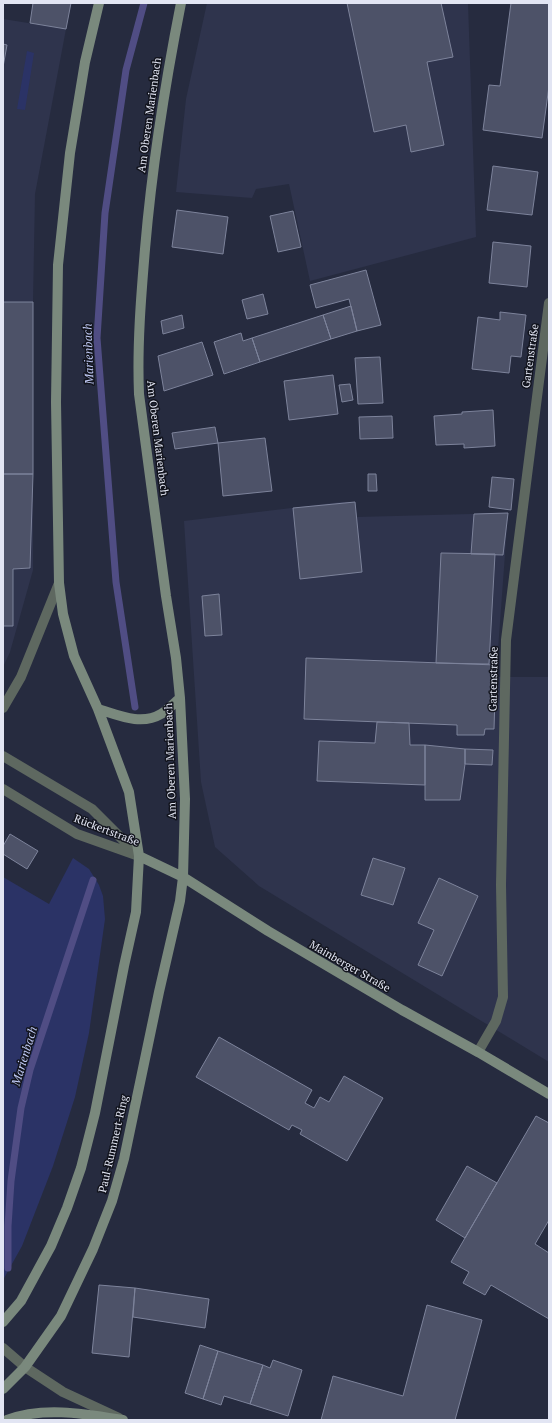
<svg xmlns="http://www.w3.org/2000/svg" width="552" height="1423" font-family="'PT Serif',serif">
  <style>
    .built { fill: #2f344d }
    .green { fill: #2b3366 }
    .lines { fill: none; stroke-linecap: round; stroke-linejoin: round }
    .stream { stroke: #504d84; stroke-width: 7 }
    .building { fill: #4d5268; stroke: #7d839b }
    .street { stroke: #5e6860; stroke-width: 10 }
    .secondary { stroke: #7a897d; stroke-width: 10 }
    .labels { text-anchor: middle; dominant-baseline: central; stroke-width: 3; stroke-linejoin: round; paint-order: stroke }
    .street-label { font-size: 11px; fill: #e2e5f3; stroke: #12141d }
    .water-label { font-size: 12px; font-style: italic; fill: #bfc9f4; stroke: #12141d }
  </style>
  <rect width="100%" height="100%" fill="#262b3f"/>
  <path class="built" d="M207,3H468L476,237L310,281L289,184L256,189L252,198L176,192L186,99Z
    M3,19L66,29L35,194L33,302V570L10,652L3,667Z
    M341,502H355L357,517L508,513L496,677H549V1062L259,886L215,847L201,782L184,521Z"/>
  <path class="green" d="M27,51L34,53L25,110L17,109Z
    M73,858L89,869L99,885L103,896L105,919L89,1033L75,1097L53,1166L22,1246L3,1280V877L49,904Z"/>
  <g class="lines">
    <path class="stream" d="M135,707L116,582L97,338L105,213L126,70L144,3
      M8,1268V1226L11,1181L21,1108L30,1070L93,880"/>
  </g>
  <path class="building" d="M33,3H71L66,29L30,23Z
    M347,3H441L453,57L427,62L444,145L411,152L406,125L374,132Z
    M511,3H549V86L542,138L483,130L489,85L500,86Z
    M3,44L7,45L3,67Z
    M493,166L538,172L532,215L487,210Z
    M177,210L228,217L223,254L172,247Z
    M293,211L301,247L278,252L270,216Z
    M493,242L531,246L527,287L489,283Z
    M366,270L381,325L357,331L349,299L316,308L310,285Z
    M263,294L268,314L247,319L242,300Z
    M3,302H33V474H3Z
    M351,306L357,331L331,339L323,315Z
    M500,312L526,315L521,357L511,356L509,373L472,369L478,317L500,320Z
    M182,315L184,328L163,334L161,321Z
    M323,315L331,339L260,362L252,338Z
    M241,333L243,341L252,338L260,362L224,374L214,342Z
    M202,342L213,375L164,391L158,356Z
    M380,357L383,403L358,404L355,358Z
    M333,375L338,414L289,420L284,381Z
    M350,384L353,400L342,402L339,385Z
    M493,410L495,446L464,448V444L436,445L434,416L462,414V412Z
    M392,416L393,438L360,439L359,417Z
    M215,427L218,443L175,449L172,433Z
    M265,438L272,491L223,496L218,443Z
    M3,474H33L30,568L13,569V626H3Z
    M368,474H376L377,491H368Z
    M492,477L514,479L511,510L489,507Z
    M355,502L362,572L300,579L293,508Z
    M508,513L503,555L471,554L474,514Z
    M441,553L495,554L489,664L436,663Z
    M219,594L222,635L205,636L202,596Z
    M306,658L496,665L494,729H485L484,735H457V725L304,719Z
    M377,722L409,723L410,745H425V785L317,781L319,741L375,743Z
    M425,745L465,749V764L460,800H425Z
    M465,749L493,750L492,765L465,764Z
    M10,834L38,851L27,869L3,854V846Z
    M373,858L405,868L393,905L361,895Z
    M439,878L478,896L442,976L418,965L434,930L418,923Z
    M219,1037L312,1090L305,1103L314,1108L320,1097L329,1102L344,1076L383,1098L347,1161L300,1134L302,1130L292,1125L289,1130L196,1077Z
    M536,1116L549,1123V1220L535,1244L549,1253V1319L491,1285L485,1295L463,1283L469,1272L451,1262Z
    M467,1166L497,1183L465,1238L436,1220Z
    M99,1285L135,1288L129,1357L92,1353Z
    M135,1288L209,1299L205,1328L133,1317Z
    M427,1305L482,1320L455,1420H321L333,1376L403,1396Z
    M200,1345L218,1351L203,1399L185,1393Z
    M218,1351L263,1365L250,1404L224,1396L221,1405L203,1399Z
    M273,1360L302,1370L288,1416L250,1404L263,1365L270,1368Z"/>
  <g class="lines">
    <path class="street" d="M3,708L21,677L59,583
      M3,756L92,809L139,856
      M3,789L77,834L136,855
      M478,1052L496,1021L503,997L501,885L506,640L549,303
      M3,1348L25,1367L63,1392L119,1418"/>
    <path class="secondary" d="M98,709C118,715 141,726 161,714C168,710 174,703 180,698
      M139,856L183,877L268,931L402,1010L478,1052L549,1094
      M3,1322L21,1301L51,1246L67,1208L81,1168L95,1113L124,966L136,912L139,856L129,792L98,709L74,656L63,614L59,583L56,402L58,265L70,153L85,62L99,3
      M3,1389L25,1367L61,1316L93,1249L112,1201L124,1159L159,992L180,901L183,877L185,799L180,698L176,658L166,596L139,394C137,346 141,297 145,249C152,166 165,84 181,3
      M7,1420C43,1406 86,1414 123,1420"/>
  </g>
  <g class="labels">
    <g class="street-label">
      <text transform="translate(149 115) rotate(-82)">Am Oberen Marienbach</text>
      <text transform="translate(530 356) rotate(-82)">Gartenstraße</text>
      <text transform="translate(158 438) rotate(83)">Am Oberen Marienbach</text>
      <text transform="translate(493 679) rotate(-89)">Gartenstraße</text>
      <text transform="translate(170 761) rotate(-92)">Am Oberen Marienbach</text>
      <text transform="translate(107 830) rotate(21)">Rückertstraße</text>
      <text transform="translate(350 966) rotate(30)">Mainberger Straße</text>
      <text transform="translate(113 1144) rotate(-77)">Paul-Rummert-Ring</text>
    </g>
    <g class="water-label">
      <text transform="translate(88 354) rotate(-92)">Marienbach</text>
      <text transform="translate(24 1056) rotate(-73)">Marienbach</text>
    </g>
  </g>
  <rect width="552" height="1423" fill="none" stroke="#e2e5f3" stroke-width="8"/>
</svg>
